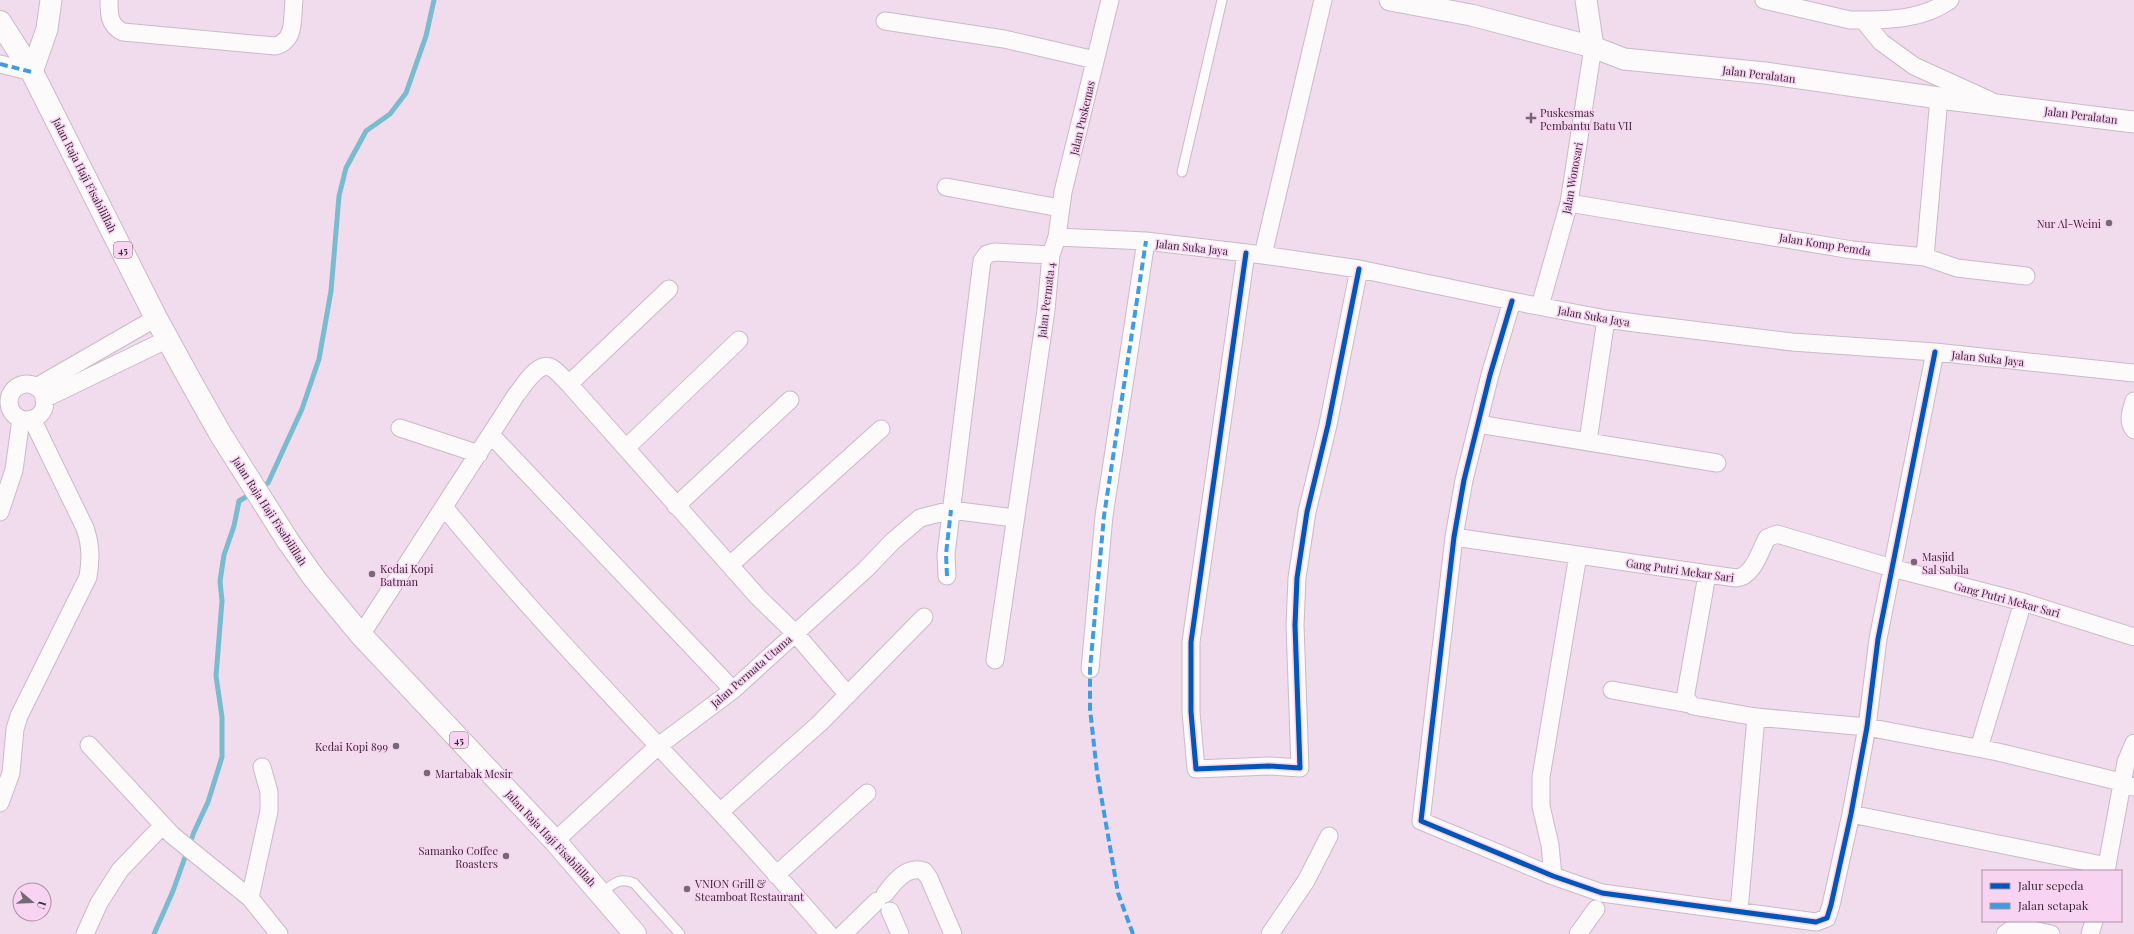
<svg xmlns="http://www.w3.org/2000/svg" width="2134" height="934" font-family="'Playfair Display',serif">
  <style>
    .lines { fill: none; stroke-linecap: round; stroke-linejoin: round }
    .stream { stroke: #79bccf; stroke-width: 5 }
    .service-casing { stroke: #cbbac7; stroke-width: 11 }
    .minor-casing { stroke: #cbbac7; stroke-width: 19 }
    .tertiary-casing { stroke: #cbbac7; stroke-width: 23 }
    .primary-casing { stroke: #cbbac7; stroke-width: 24 }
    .service { stroke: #fdfafc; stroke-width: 9 }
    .minor { stroke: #fdfafc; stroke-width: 17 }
    .tertiary { stroke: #fdfafc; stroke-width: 21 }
    .primary { stroke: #fdfafc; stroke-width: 22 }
    .quiet { stroke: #3e9ce2; stroke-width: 4; stroke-dasharray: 8 4; stroke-linecap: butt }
    .cycleway-casing { stroke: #f9d4f2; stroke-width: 8 }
    .cycleway { stroke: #0057b8; stroke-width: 5 }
    .poi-dot { fill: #786875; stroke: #f9d4f2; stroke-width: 1.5 }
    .labels { text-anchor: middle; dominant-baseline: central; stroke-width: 3; stroke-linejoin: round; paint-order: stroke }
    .shield { fill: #f9d4f2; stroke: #715c6e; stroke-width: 1 }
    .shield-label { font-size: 10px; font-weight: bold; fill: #372935 }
    .street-label { font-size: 11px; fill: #372935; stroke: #f9d4f2 }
    .poi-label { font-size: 11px; fill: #372935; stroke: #f9d4f2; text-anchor: start }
  </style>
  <rect width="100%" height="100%" fill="#f1dced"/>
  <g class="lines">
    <path class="stream" d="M260,488L268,483L302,409L319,359L331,291L339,196L346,168L366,131L390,114L406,93L426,36L434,0
      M154,934L173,891L194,832L208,802L222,757V717L216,676L222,601L220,581L224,555L234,526L239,501L251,494"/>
    <g class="service-casing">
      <path id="service" d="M1182,172L1222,0
        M601,893C614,884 618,877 634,883L680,934"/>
    </g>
    <g class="minor-casing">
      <path id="minor" d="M109,0C109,14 109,26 123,32L275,46C296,41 292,18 294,0
        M1764,0L1850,20C1884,20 1921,21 1950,0
        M1863,20L1881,42L1914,66L1991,101
        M885,21L1004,39L1095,60
        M0,64L32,72
        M946,187L1060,208
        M1569,203L1852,250L1925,257L1939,98
        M1057,237L1146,241L1263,255L1359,269L1512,301L1606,319L1643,324L1792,342L1935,352L2134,373
        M1246,253L1191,642V712L1196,769L1269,766L1300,768L1295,625L1297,578L1307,512L1328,425L1359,269
        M1263,255L1323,0
        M1925,257L1957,268L2026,276
        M1512,301L1490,375L1464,480L1454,537L1421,821L1553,876L1602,893L1816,922L1827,918L1831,905L1851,814L1867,727L1878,639L1935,352
        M1540,306L1569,203L1593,47
        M569,384L669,289
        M9 402a18 18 0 1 1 36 0a18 18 0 1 1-36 0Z
        M36,387L156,318
        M44,399L168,339
        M2134,401C2131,411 2127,421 2134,430
        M1478,424L1717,463
        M400,428L479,454
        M491,435L733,690
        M1588,441L1606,319
        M626,448L739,340
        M676,506L790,400
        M444,507C531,613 627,712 720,812C757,852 793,893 829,934
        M0,512L14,470L21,419
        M1454,537L1736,578C1753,577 1760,551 1767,538L1777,534L1892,568L2023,602L2134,637
        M730,565L881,429
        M1707,575L1686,693V699L1693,706L1756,717L1867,727L1998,752L2121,782L2134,787
        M947,576L946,554L982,261L987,254L995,252L1051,255
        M361,635L516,395C524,386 538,360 552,368C558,372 564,379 569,384L758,597L795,633L848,695
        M995,660L1046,310L1051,255L1057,237L1063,192L1110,0
        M1090,669L1104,516L1146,241
        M1612,690L1689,704
        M89,745L172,835L250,898L279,934
        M1979,748L2023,602
        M0,803L11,773L15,729L19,716L88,577C91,559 91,545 85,528L32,419
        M720,812L820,723L924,617
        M1851,814L2107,866
        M555,841L657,747L733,690L866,569L893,541L920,518L951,510L1014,518
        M2106,871L2126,762L2134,743
        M776,875L867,793
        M1553,876L1550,845L1541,806V777L1578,555
        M885,894C894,882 907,865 924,871L929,878L953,934
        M250,898L269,811V792L262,767
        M890,911L900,934
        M1739,911L1756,717
        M85,934L99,903L120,870L163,825
        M843,934L877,901
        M1270,934L1306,881L1329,836
        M1578,934L1596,909
        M2005,934L2013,928L2019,927L2051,934
        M2090,934L2094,921"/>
    </g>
    <g class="tertiary-casing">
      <path id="tertiary" d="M1390,0L1471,15L1593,47L1624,59L1765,73L1939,98L2134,122
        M1586,0L1593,47
        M32,72L47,29L51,0"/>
    </g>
    <g class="primary-casing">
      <path id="primary" d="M0,22L32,72L156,318L191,382L221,435L288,541L314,578L361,635L555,841L635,934"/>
    </g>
    <use href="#service" class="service"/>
    <use href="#minor" class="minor"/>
    <use href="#tertiary" class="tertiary"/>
    <use href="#primary" class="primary"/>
    <path class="quiet" d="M0,64L32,72
      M947,576L946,554L951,510
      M1133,934L1118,893L1097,772L1090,709V669L1104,516L1146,241"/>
    <g class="cycleway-casing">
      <path id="cycleway" d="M1246,253L1191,642V712L1196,769L1269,766L1300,768L1295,625L1297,578L1307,512L1328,425L1359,269
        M1512,301L1490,375L1464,480L1454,537L1421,821L1553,876L1602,893L1816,922L1827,918L1831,905L1851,814L1867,727L1878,639L1935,352"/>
    </g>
    <use href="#cycleway" class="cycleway"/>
  </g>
  <g class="poi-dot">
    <path d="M1529 112h4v4h4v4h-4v4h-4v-4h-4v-4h4z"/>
    <circle cx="2109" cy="223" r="4"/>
    <circle cx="1914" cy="562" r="4"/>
    <circle cx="372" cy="574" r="4"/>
    <circle cx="396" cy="746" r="4"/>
    <circle cx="427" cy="773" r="4"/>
    <circle cx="506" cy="856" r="4"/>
    <circle cx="687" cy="889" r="4"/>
  </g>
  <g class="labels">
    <g class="shield">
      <rect x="114" y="242" width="18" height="16" rx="3"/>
      <rect x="450" y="732" width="18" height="16" rx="3"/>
    </g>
    <g class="shield-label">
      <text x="123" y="250">45</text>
      <text x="459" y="740">45</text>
    </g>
    <g class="street-label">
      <text transform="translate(1759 74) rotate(7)">Jalan Peralatan</text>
      <text transform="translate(2081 115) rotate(7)">Jalan Peralatan</text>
      <text transform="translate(1082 118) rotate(-77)">Jalan Puskemas</text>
      <text transform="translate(85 175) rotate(63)">Jalan Raja Haji Fisabilillah</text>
      <text transform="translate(1572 178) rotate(-80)">Jalan Wonosari</text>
      <text transform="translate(1825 244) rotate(9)">Jalan Komp Pemda</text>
      <text transform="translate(1192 247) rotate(6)">Jalan Suka Jaya</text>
      <text transform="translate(1046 300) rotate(-83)">Jalan Permata 4</text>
      <text transform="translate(1594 316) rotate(10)">Jalan Suka Jaya</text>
      <text transform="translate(1988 358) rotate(6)">Jalan Suka Jaya</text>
      <text transform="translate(270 511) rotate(57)">Jalan Raja Haji Fisabilillah</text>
      <text transform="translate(1680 570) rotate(8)">Gang Putri Mekar Sari</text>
      <text transform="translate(2007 599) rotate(15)">Gang Putri Mekar Sari</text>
      <text transform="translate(751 671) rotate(-41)">Jalan Permata Utama</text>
      <text transform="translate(551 838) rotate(47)">Jalan Raja Haji Fisabilillah</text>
    </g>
    <g class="poi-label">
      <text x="1540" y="112">Puskesmas<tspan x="1540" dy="13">Pembantu Batu VII</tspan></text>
      <text x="2101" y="223" text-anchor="end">Nur Al-Weini</text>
      <text x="1922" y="556">Masjid<tspan x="1922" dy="13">Sal Sabila</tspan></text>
      <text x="380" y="568">Kedai Kopi<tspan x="380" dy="13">Batman</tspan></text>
      <text x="388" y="746" text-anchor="end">Kedai Kopi 899</text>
      <text x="435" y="773">Martabak Mesir</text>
      <text x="498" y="850" text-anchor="end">Samanko Coffee<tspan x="498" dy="13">Roasters</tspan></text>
      <text x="695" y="883">VNION Grill &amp;<tspan x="695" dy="13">Steamboat Restaurant</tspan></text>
    </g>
  </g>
  <rect x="1982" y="870" width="140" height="52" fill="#f9d4f2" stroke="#ab90a6"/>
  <rect x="1990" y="883" width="20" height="6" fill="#0057b8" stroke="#ab90a6"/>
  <text x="2018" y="890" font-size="12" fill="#372935">Jalur sepeda</text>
  <rect x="1990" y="903" width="20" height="6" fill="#3e9ce2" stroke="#ab90a6"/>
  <text x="2018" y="910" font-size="12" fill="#372935">Jalan setapak</text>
  <g transform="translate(32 902) rotate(109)"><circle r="19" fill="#f9d4f2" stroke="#ab90a6"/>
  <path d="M0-3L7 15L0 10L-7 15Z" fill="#786875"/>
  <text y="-6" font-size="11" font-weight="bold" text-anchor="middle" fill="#372935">U</text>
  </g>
</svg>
